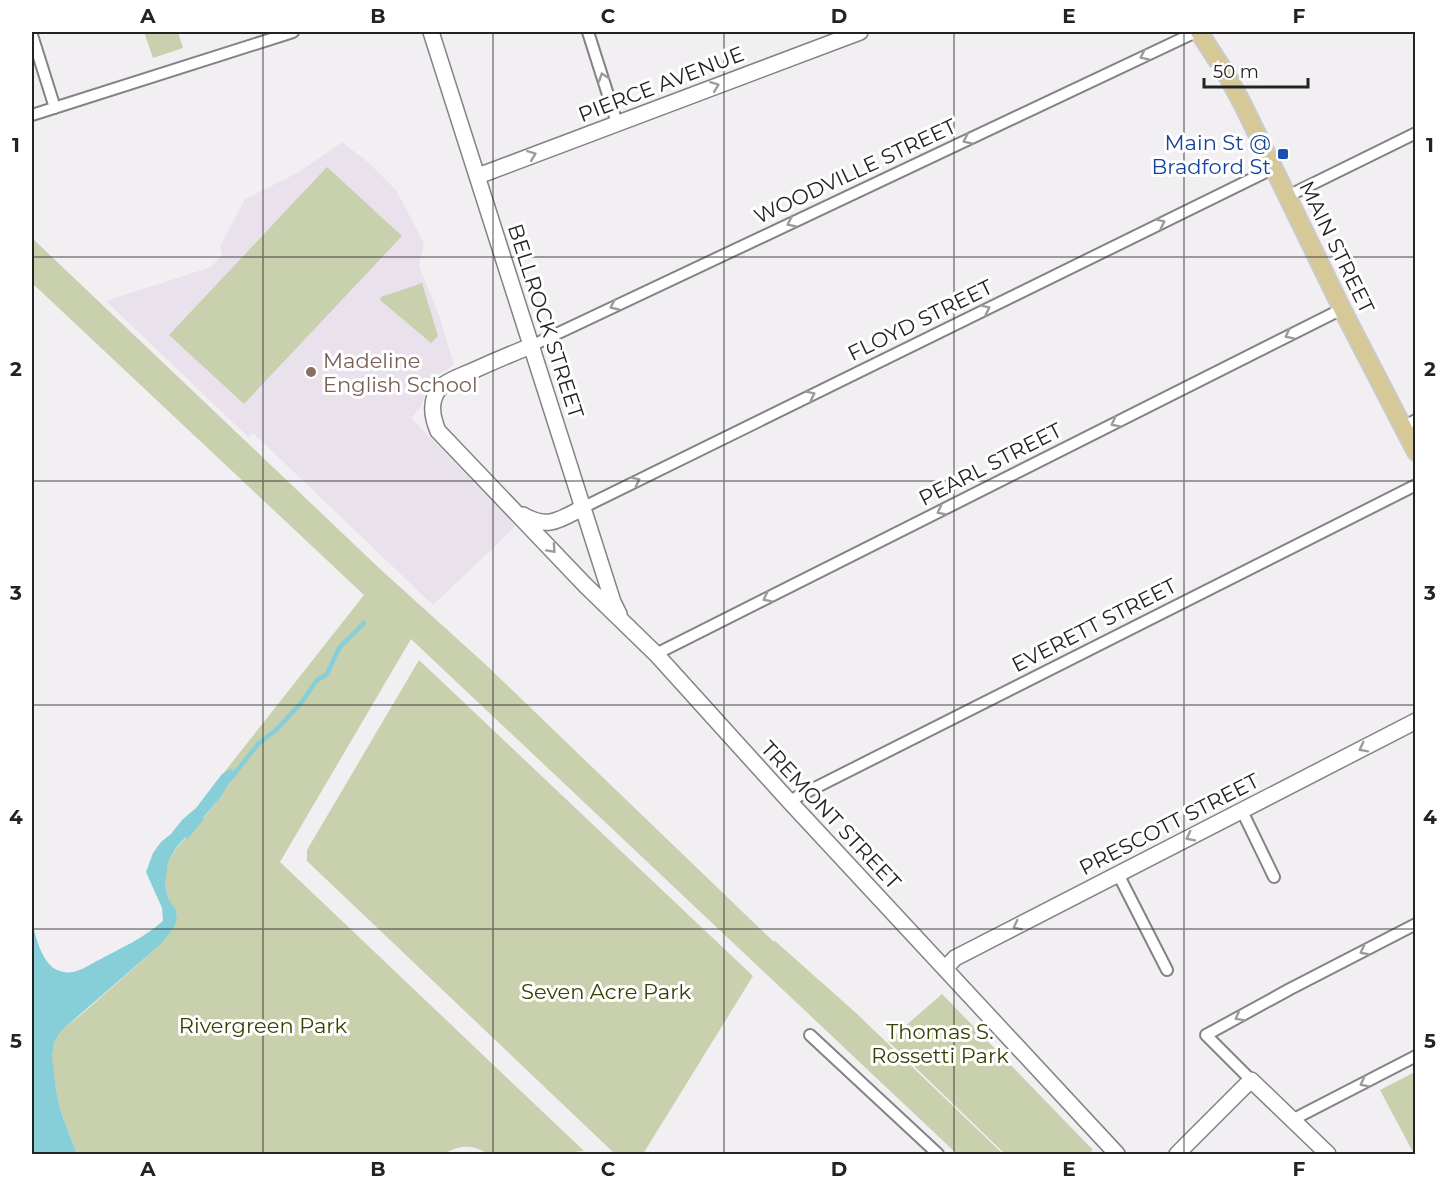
<svg xmlns="http://www.w3.org/2000/svg" width="1447" height="1186" font-family="Montserrat,sans-serif">
  <style>
    .built { fill: #e9e1ec }
    .green { fill: #c9d0ae }
    .water { fill: #86cfd9 }
    .lines { fill: none; stroke-linecap: round; stroke-linejoin: round }
    .stream { stroke: #86cfd9; stroke-width: 4.5 }
    .street-casing { stroke: #858286; stroke-width: 14 }
    .secondary-casing { stroke: #858286; stroke-width: 18 }
    .primary-casing { stroke: #cacaca; stroke-width: 20 }
    .street { stroke: #fff; stroke-width: 10 }
    .secondary { stroke: #fff; stroke-width: 15 }
    .primary { stroke: #d7c897; stroke-width: 16 }
    .oneway { stroke: #9c9c9c }
    .grid { fill: none; stroke: #242324; stroke-width: 1.5; stroke-opacity: 0.55 }
    .transit-dot { fill: #1a4fb4; stroke: #fff; stroke-width: 2 }
    .education-dot { fill: #8d6e63; stroke: #fff; stroke-width: 2 }
    .labels { text-anchor: middle; dominant-baseline: central; stroke-width: 6; stroke-linejoin: round; paint-order: stroke }
    .street-label { font-size: 21px; fill: #242324; stroke: #fff }
    .transit-label { font-size: 21px; fill: #164399; stroke: #fff; text-anchor: end }
    .education-label { font-size: 21px; fill: #785e54; stroke: #fff; text-anchor: start }
    .park-label { font-size: 21px; fill: #384000; stroke: #fff }
    .neatline { fill: none; stroke: #242324; stroke-width: 2 }
    .grid-label { font-size: 20px; text-anchor: middle; font-weight: bold; fill: #242324 }
  </style>
  <rect width="100%" height="100%" fill="#f2eff3"/>
  <path class="built" d="M342,142L369,163L396,190L424,243L419,266L438,312L454,365L437,375L431,381L426,390L421,407L411,418L516,526L433,605L253,433L248,437L106,301L211,267L222,255L220,247L245,199L299,172Z"/>
  <path class="green" d="M144,32H178L183,48L153,58Z
    M327,167L402,236L244,404L169,335Z
    M32,238L379,568L485,664L774,942L775,941L855,1012L1003,1154H957L411,639L280,862L584,1151L551,1154H488C472,1144 460,1145 444,1154H77L61,1112L56,1090L51,1056L54,1042L62,1030L83,1013L161,944L174,928L177,919L176,911L168,898L165,883V877L168,862L176,849L221,797L233,777V771L232,768L222,775L364,595L32,283Z
    M422,283L438,336L431,343L380,300L381,297Z
    M419,660L753,976L643,1154H615L307,861V850Z
    M942,994L1093,1150L1087,1154H1005L888,1041Z
    M1415,1072L1416,1154H1414L1380,1090Z"/>
  <path class="water" d="M232,768L233,771V777L221,797L176,848L168,862L165,883L168,898L176,910L177,919L174,928L161,944L62,1030L54,1042L52,1056L56,1090L61,1112L77,1154H32V924C37,939 41,960 55,969C61,972 68,973 73,972C83,970 90,964 99,960C121,948 144,938 163,921L162,908L146,872L153,853L161,842L171,834L182,820L196,808L222,774Z"/>
  <g class="lines">
    <path class="stream" d="M231,778L258,744L277,729L302,702L317,680L327,674L339,648L364,623
      M187,836L201,819"/>
    <g class="street-casing">
      <path id="street" d="M588,32L617,123
        M32,35L55,108
        M32,115L293,32
        M1288,196L1416,133
        M531,346L1196,32
        M1402,427L1416,420
        M584,507L1274,168
        M656,654L1342,309
        M789,801L1416,485
        M1242,811L1274,877
        M1118,874L1167,970
        M810,1035L938,1154
        M1251,1080L1206,1035L1290,989L1416,924
        M1292,1120L1416,1056"/>
    </g>
    <g class="secondary-casing">
      <path id="secondary" d="M431,32L613,602L619,614
        M478,176L860,32
        M531,346C511,354 490,363 470,372C461,376 448,380 441,387C429,399 432,417 438,431L585,585L656,654L789,801L1117,1154
        M523,515C548,530 561,519 584,507
        M945,969L955,958L1416,721
        M1177,1154L1251,1080L1328,1154"/>
    </g>
    <g class="primary-casing">
      <path id="primary" d="M1199,32L1228,77L1243,105L1342,309L1416,452"/>
    </g>
    <use href="#street" class="street"/>
    <use href="#secondary" class="secondary"/>
    <use href="#primary" class="primary"/>
  </g>
  <defs><path id="oneway-chevron" d="M-2-3.5L2.5 0L-2 3.5" fill="none" stroke-width="1.6" stroke-linecap="round" stroke-linejoin="round" transform="scale(1.5)"/></defs>
  <g class="oneway">
    <use href="#oneway-chevron" transform="translate(1144 56) rotate(155)"/>
    <use href="#oneway-chevron" transform="translate(603 77) rotate(-108)"/>
    <use href="#oneway-chevron" transform="translate(715 86) rotate(-21)"/>
    <use href="#oneway-chevron" transform="translate(967 140) rotate(155)"/>
    <use href="#oneway-chevron" transform="translate(532 155) rotate(-21)"/>
    <use href="#oneway-chevron" transform="translate(791 223) rotate(155)"/>
    <use href="#oneway-chevron" transform="translate(1161 223) rotate(-26)"/>
    <use href="#oneway-chevron" transform="translate(614 306) rotate(155)"/>
    <use href="#oneway-chevron" transform="translate(986 309) rotate(-26)"/>
    <use href="#oneway-chevron" transform="translate(1289 335) rotate(153)"/>
    <use href="#oneway-chevron" transform="translate(811 395) rotate(-26)"/>
    <use href="#oneway-chevron" transform="translate(1115 423) rotate(153)"/>
    <use href="#oneway-chevron" transform="translate(636 481) rotate(-26)"/>
    <use href="#oneway-chevron" transform="translate(941 511) rotate(153)"/>
    <use href="#oneway-chevron" transform="translate(552 549) rotate(47)"/>
    <use href="#oneway-chevron" transform="translate(767 598) rotate(153)"/>
    <use href="#oneway-chevron" transform="translate(1363 748) rotate(153)"/>
    <use href="#oneway-chevron" transform="translate(1190 837) rotate(153)"/>
    <use href="#oneway-chevron" transform="translate(1017 926) rotate(153)"/>
    <use href="#oneway-chevron" transform="translate(1364 951) rotate(153)"/>
    <use href="#oneway-chevron" transform="translate(1239 1017) rotate(151)"/>
    <use href="#oneway-chevron" transform="translate(1364 1083) rotate(153)"/>
  </g>
  <path class="grid" d="M263,32V1154M493,32V1154M724,32V1154M954,32V1154M1184,32V1154M32,257H1416M32,481H1416M32,705H1416M32,929H1416"/>
  <rect class="transit-dot" x="1277" y="148" width="12" height="12" rx="3"/>
  <circle class="education-dot" cx="311" cy="372" r="6"/>
  <g class="labels">
    <g class="street-label">
      <text transform="translate(661 84) rotate(-21)">PIERCE AVENUE</text>
      <text transform="translate(855 171) rotate(-25)">WOODVILLE STREET</text>
      <text transform="translate(1337 247) rotate(64)">MAIN STREET</text>
      <text transform="translate(920 320) rotate(-26)">FLOYD STREET</text>
      <text transform="translate(546 321) rotate(72)">BELLROCK STREET</text>
      <text transform="translate(990 464) rotate(-27)">PEARL STREET</text>
      <text transform="translate(1094 625) rotate(-27)">EVERETT STREET</text>
      <text transform="translate(831 815) rotate(47)">TREMONT STREET</text>
      <text transform="translate(1169 824) rotate(-27)">PRESCOTT STREET</text>
    </g>
    <g class="transit-label">
      <text x="1271" y="142">Main St @<tspan x="1271" dy="24">Bradford St</tspan></text>
    </g>
    <g class="education-label">
      <text x="323" y="360">Madeline<tspan x="323" dy="24">English School</tspan></text>
    </g>
    <g class="park-label">
      <text x="606" y="991">Seven Acre Park</text>
      <text x="263" y="1025">Rivergreen Park</text>
      <text x="940" y="1031">Thomas S.<tspan x="940" dy="24">Rossetti Park</tspan></text>
    </g>
  </g>
  <rect width="1447" height="1186" fill="none" stroke="#ffffff" stroke-width="66"/>
  <path d="M1204 78v9h104v-9" fill="none" stroke="#242324" stroke-width="3"/>
  <text x="1213" y="78" font-size="18" fill="#242324" stroke="#ffffff" stroke-width="4.5" paint-order="stroke">50 m</text>
  <rect x="33" y="33" width="1381" height="1120" class="neatline"/>
  <g class="grid-label">
    <text x="148" y="23">A</text>
    <text x="378" y="23">B</text>
    <text x="608" y="23">C</text>
    <text x="839" y="23">D</text>
    <text x="1069" y="23">E</text>
    <text x="1299" y="23">F</text>
    <text x="16" y="152">1</text>
    <text x="1430" y="152">1</text>
    <text x="16" y="376">2</text>
    <text x="1430" y="376">2</text>
    <text x="16" y="600">3</text>
    <text x="1430" y="600">3</text>
    <text x="16" y="824">4</text>
    <text x="1430" y="824">4</text>
    <text x="16" y="1048">5</text>
    <text x="1430" y="1048">5</text>
    <text x="148" y="1176">A</text>
    <text x="378" y="1176">B</text>
    <text x="608" y="1176">C</text>
    <text x="839" y="1176">D</text>
    <text x="1069" y="1176">E</text>
    <text x="1299" y="1176">F</text>
  </g>
</svg>
